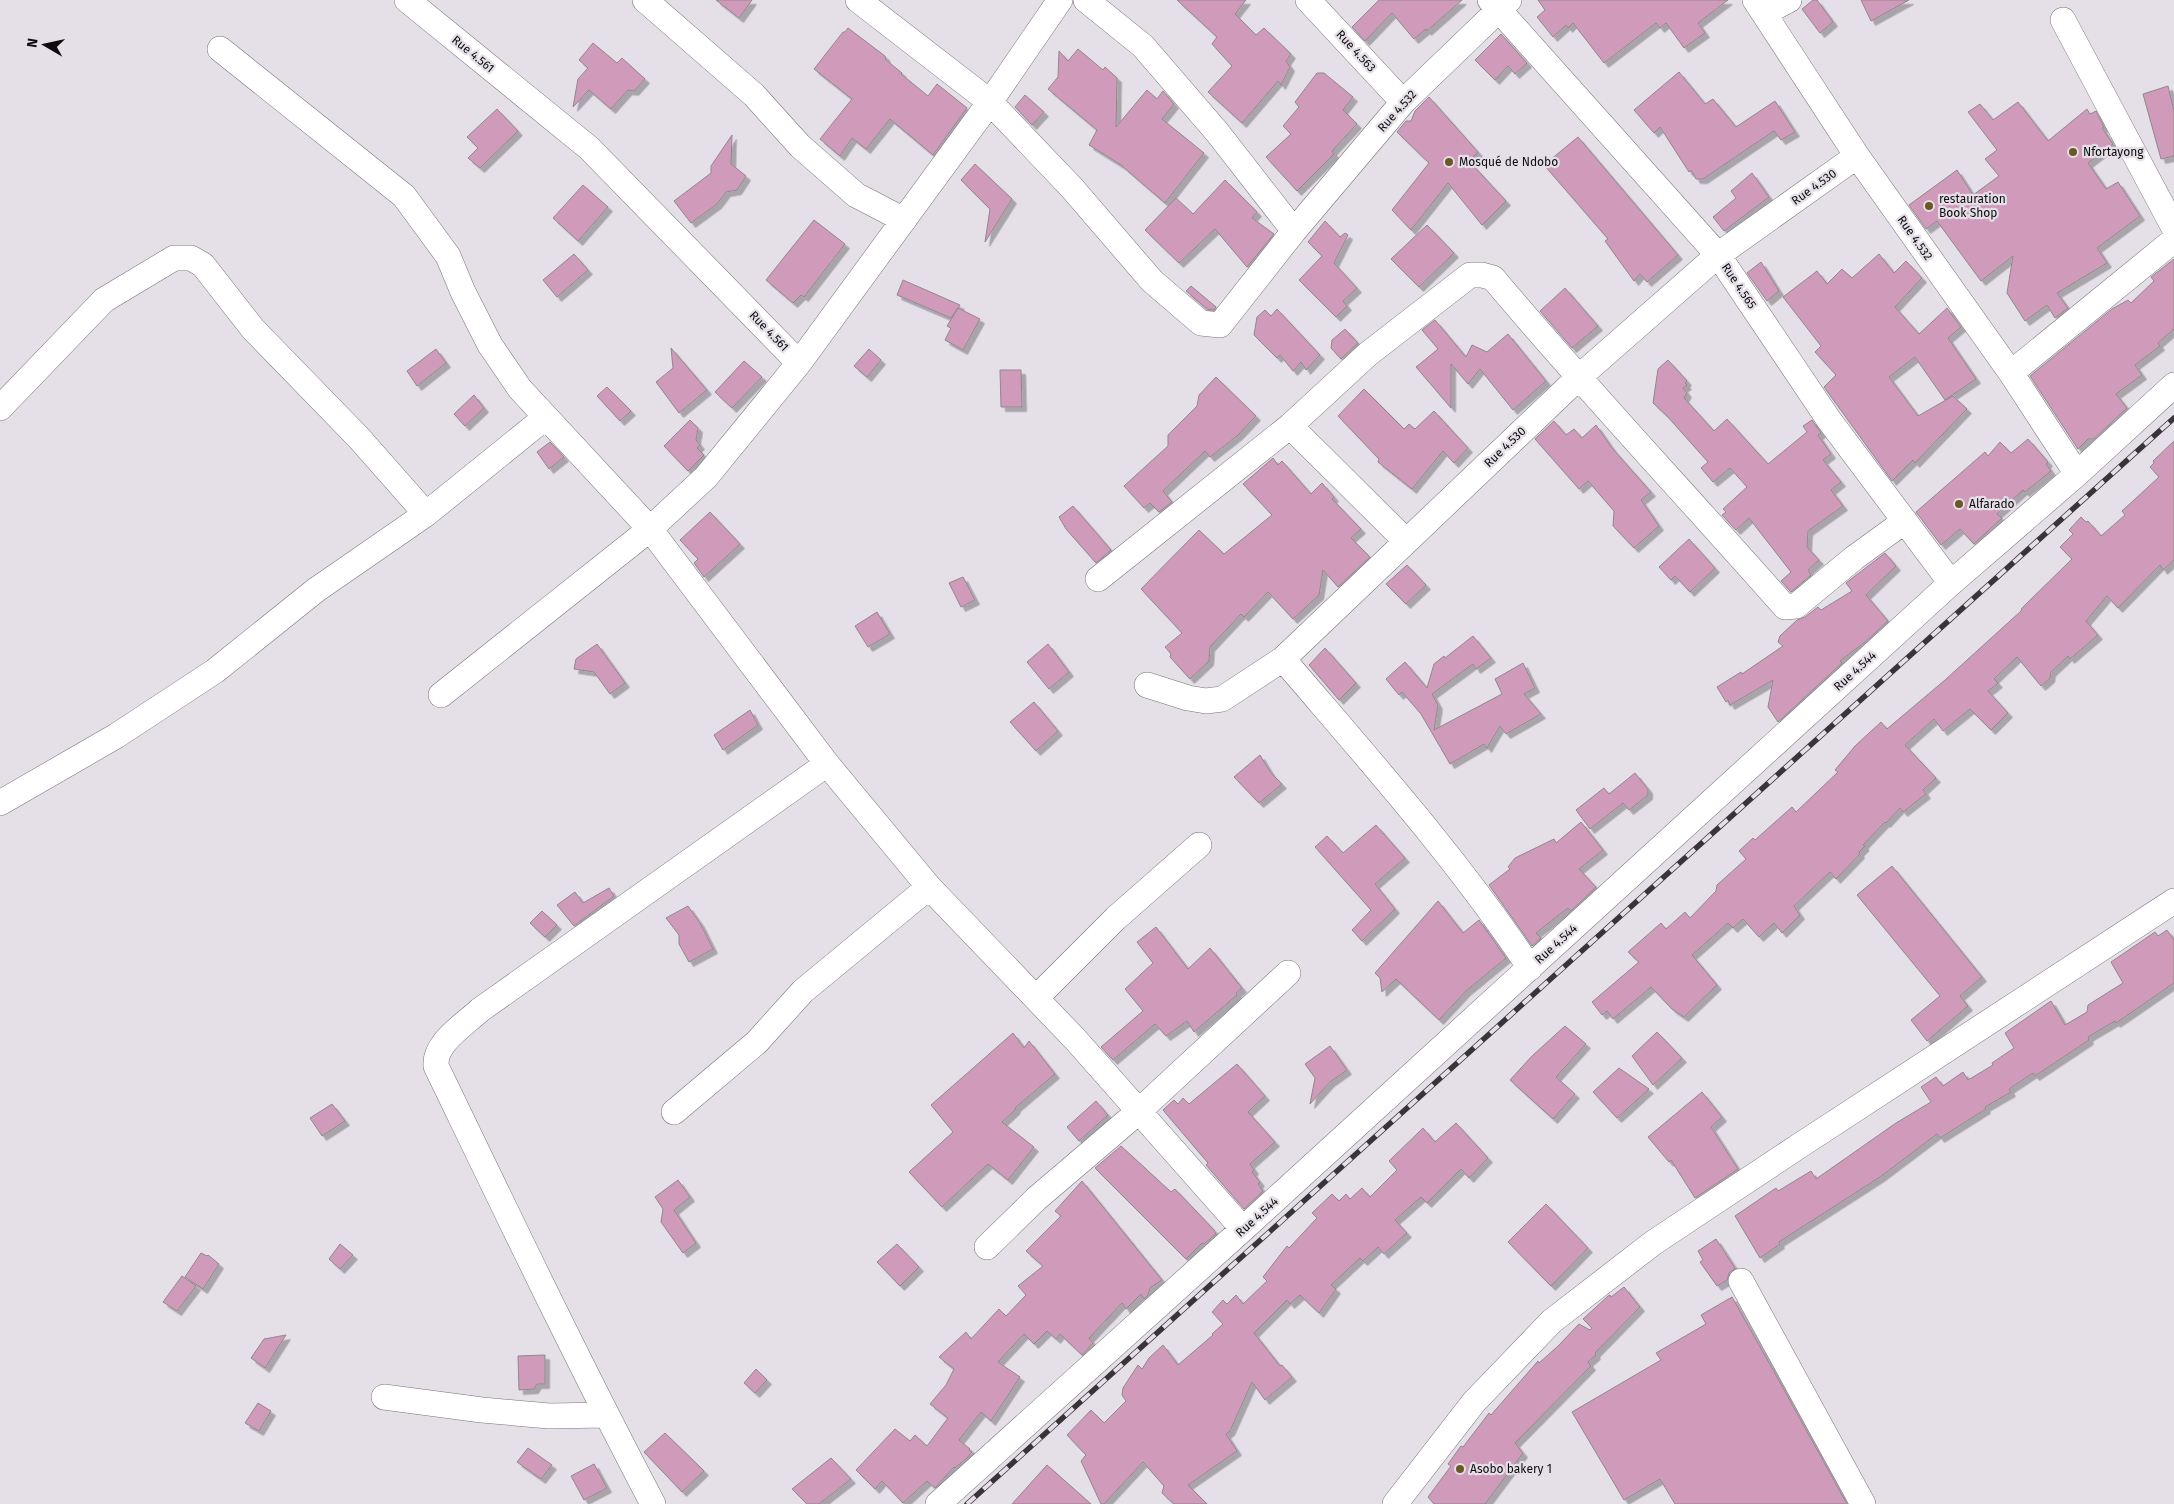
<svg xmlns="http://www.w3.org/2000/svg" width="2174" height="1504" font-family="'Fira Sans',sans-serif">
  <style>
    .building { fill: #d09aba; stroke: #91878c; filter: url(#shadow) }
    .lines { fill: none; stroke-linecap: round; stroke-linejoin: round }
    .minor-casing { stroke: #78737b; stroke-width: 26 }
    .minor { stroke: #fff; stroke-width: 25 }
    .rail-casing { stroke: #383539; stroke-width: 5.5 }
    .rail { stroke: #e5dfe8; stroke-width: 4; stroke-dasharray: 11; stroke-linecap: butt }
    .poi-dot { fill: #695926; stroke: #e5dfe8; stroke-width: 2 }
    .labels { text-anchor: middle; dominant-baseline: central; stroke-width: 4.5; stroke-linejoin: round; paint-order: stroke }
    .street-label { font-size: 12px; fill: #0e0c0f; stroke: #e5dfe8 }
    .poi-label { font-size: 12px; fill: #0e0c0f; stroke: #e5dfe8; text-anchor: start }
  </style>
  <defs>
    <filter id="shadow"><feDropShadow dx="4.5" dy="4.5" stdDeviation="0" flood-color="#0004"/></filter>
  </defs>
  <rect width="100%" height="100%" fill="#e5dfe8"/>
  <path class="building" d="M716,0H752L739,18Z
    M1177,0H1246L1235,14L1256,35L1264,28L1291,54L1286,61L1290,67L1281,85L1278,81L1242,123L1208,92L1232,66L1212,44L1217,37Z
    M1379,0H1462L1427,31L1426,29L1414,39L1392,13L1365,41L1352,27Z
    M1538,0H1728L1698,23L1705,33L1684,48L1666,23L1660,28L1656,23L1604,63L1573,23L1568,28L1566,25L1553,37L1537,17L1545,10Z
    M1813,0H1817L1833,22L1820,33L1802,9Z
    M1861,0H1909L1871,21Z
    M848,28L885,56L886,60L902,73L901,74L928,96L937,84L967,108L933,155L890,119L866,149L852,138L840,156L820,139L852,99L814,69L843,32H845Z
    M1501,34L1527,63L1515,74L1508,66L1495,80L1475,60Z
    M593,43L617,63L622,58L645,79L634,91L628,90L611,109L589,90L573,107L578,79L588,68L579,60Z
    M1078,49L1103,70L1105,67L1117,78L1116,127L1147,90L1157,99L1163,91L1174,104L1162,119L1204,153L1165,203L1121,165L1089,145L1097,130L1048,89L1058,77L1059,51L1068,61Z
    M1679,72L1705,104L1713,99L1736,127L1775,101L1795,132L1781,140L1774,131L1703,179H1696L1691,170L1689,172L1660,127L1654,133L1634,110Z
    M1317,73H1324L1353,97L1343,110L1357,124L1332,151L1334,154L1297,191L1266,157L1291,134L1283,126L1299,107L1295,102Z
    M2168,86L2174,111V156L2161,159L2143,94Z
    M1025,95L1044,112L1032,125L1015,107Z
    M1429,97L1478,152L1469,161L1506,201L1482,225L1448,183L1411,230L1392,210L1429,163L1397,132L1406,121H1411L1415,111Z
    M2018,102L2048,141L2087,109L2090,114L2096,111L2104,127L2102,128L2113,144L2088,163L2106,189L2118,182L2140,216L2097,248L2107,263L2057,293L2068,308L2055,318L2047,305L2025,321L2007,293L2013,256L1981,281L1937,221L1926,229L1909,205L1957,170L1973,195L1999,176L1985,159L1997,150L1968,112L1980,104L1993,120Z
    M497,109L518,131L480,168L468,158L478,148L467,137Z
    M732,135L731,164L746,176L737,190L726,192L717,204L691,223L674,201L711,173V166Z
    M1578,137L1678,255L1647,282L1640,274L1634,281L1605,241L1608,239L1544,165Z
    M975,164L1012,199L985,242L990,209L961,180Z
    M1752,173L1769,197L1724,231L1713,217L1736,198L1731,191Z
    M1225,180L1257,212L1252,218L1274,234L1247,267L1215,229L1179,263L1145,230L1176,198L1193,214Z
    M583,185L608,207L578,241L553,218Z
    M814,220L845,244L804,297L801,295L793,303L766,280Z
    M1325,221L1340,237L1345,233L1348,235L1334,263L1357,288L1343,301L1347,306L1336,317L1299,280L1322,256L1308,242Z
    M1427,225L1454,253L1419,287L1391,259Z
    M574,254L588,270L557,297L543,280Z
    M1879,254L1894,273L1906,261L1922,278L1895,307L1919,334L1947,308L1961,327L1948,338L1976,379L1945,400L1915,357L1889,377L1918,416L1953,396L1967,409L1915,463L1913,460L1892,481L1824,387L1836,375L1815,352L1821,346L1783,297L1817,271L1827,284L1842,269L1852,278Z
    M2174,259V329L2158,343L2160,346L2135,365L2142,375L2116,394L2127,408L2094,439H2088L2078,449L2030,376L2112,309L2128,300L2131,303L2154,281L2151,277Z
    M1761,262L1779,291L1767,301L1747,273Z
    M903,280L960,305L958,308L980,319L963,350L945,340L951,328L947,326L958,308L951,318L897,295Z
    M1191,286L1216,307L1214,310L1207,309L1186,291Z
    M1565,288L1598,326L1572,348L1540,311Z
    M1277,309L1320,355L1306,370L1301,362L1293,371L1280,355L1277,358L1254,335L1257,317L1265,310L1271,316Z
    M1435,320L1466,357L1472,345L1487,352L1508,334L1546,381L1513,410L1480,369L1468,384L1451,364V408L1416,367L1438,349L1422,330Z
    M1345,329L1358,343L1341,359L1331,348L1332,340Z
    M671,348L707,390L679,413L656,382L673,368Z
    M436,349L446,363L417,386L407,371Z
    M869,349L881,360L867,377L854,366Z
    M1668,360L1687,381L1685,383L1687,385L1683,388L1687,393L1684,398L1714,431L1727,419L1768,464L1807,432L1803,426L1812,420L1821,433L1818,435L1831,454L1823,460L1841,482L1831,490L1843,506L1808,531L1807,547L1819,560L1808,570L1811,575L1791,592L1781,581L1791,572L1749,518L1736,530L1722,515L1726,512L1723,509L1747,487L1730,468L1713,482L1701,468L1708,462L1667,416L1653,403L1658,369Z
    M744,361L762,377L732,408L715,392Z
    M1000,370H1021L1022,407H1001Z
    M1216,377L1256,416L1238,435L1210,457L1205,451L1163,491L1172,502L1159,512L1150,503L1144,508L1124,486L1168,446V435L1197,406L1199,395Z
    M607,387L631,411L620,421L597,396Z
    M1364,389L1404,429L1409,424L1415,429L1434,411L1468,448L1454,463L1443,451L1412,489L1378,462L1379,459L1338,416Z
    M474,395L484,408L465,426L454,414Z
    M690,420L698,428L696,440L700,445L697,448L704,455L688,471L664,446Z
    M1554,421L1566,435L1574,429L1582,438L1596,425L1612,448L1651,492L1641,500L1659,526L1634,548L1613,526L1614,511L1588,481L1579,489L1535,439Z
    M2028,439L2048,462L2046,464L2051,471L2025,492L2023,490L1997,514L2002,518L1974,544L1960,529L1941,545L1916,512L1985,452L1988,456L2000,442L2011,453Z
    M2174,441V560L2163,570L2160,565L2118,608L2107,596L2086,621L2098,635L2070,659L2068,656L2051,672L2050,678L2041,686L2017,657L1994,679L1998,683L1988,691L2008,713L1991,730L1970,709L1943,731L1934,719L1905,745L1936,778L1923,790L1926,794L1903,812L1900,808L1886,823L1885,822L1863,845L1865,846L1859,852L1860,854L1836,879L1830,872L1794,906L1800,915L1782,933L1774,923L1759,937L1743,919L1733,928L1728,923L1692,955L1717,985L1684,1017L1672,1009L1651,987L1613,1019L1607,1011L1602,1015L1592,1002L1639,962L1628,952L1661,923L1666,929L1685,912L1690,918L1716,891L1717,885L1746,859L1739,851L1753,838L1755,840L1792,807L1796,812L1838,772L1835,770L1855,746L1881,722L1887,729L1945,680L2021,611L2022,608L2072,559L2060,547L2073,534L2069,530L2081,517L2086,522L2088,521L2101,536L2125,515L2122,511L2159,477L2150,467L2154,463L2153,461Z
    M550,442L564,457L549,469L537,452Z
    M1273,458L1278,465L1282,461L1311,494L1322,483L1334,497L1332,499L1361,529L1351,538L1370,557L1338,587L1323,570L1319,595L1293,619L1268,592L1244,617L1241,614L1210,647L1209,661L1190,679L1170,657L1171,654L1165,647L1182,633L1141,589L1199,530L1224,554L1272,515L1243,484Z
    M1073,506L1111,550L1096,563L1066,529L1059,517Z
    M710,512L740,544L704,577L694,563L698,559L680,540Z
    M1689,539L1715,568L1690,592L1675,576L1671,580L1659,567Z
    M1885,553L1896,566L1866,595L1888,621L1865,642L1840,661L1842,663L1778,722L1768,707L1773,680L1730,705L1728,700L1726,702L1717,687L1741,672L1742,674L1783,646L1778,642L1780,636L1797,620L1805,617L1818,607L1821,610L1852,591L1846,583Z
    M1407,565L1426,585L1406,604L1386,584Z
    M963,577L975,600L961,607L949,583Z
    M877,612L890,634L868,647L855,626Z
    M1473,636L1491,658L1476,669L1473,664L1432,694L1438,705L1434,730L1502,694L1495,679L1523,663L1535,688L1524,694L1541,714L1506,734L1500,726L1487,748L1484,744L1450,764L1421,714L1402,692L1399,695L1386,679L1405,662L1427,688L1434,664L1444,656L1445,658Z
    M597,644L625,683L610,694L594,672L574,669L576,659Z
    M1048,644L1069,672L1049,689L1027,662Z
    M1325,648L1356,683L1339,700L1309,665Z
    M1034,702L1058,731L1036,751L1010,722Z
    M750,710L758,725L723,750L714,735Z
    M1260,755L1271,773L1282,784L1259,803L1234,777Z
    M1635,773L1648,789V795L1629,810L1623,803L1590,829L1576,810L1604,788L1609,794Z
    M1581,822L1603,850L1579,869L1596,887L1571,911L1568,908L1536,933L1541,938L1532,946L1489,885L1510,869L1508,867L1515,858L1554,839L1556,843Z
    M1376,825L1405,858L1375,884L1395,909L1362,941L1352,930L1371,910L1315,847L1327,836L1343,853Z
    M1892,866L1982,977L1960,996L1968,1006L1927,1041L1911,1020L1940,996L1857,895Z
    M609,888L614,896L574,926L557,905L575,892L583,903Z
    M1438,901L1463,933L1479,920L1506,958L1466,991L1439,1020L1396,979L1382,992L1380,978L1375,973Z
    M688,906L700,923L713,949L689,962L679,944V935L666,918Z
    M542,911L557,925L545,937L530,923Z
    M1156,927L1188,969L1210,948L1242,988L1236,993L1237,995L1194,1032L1187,1021L1166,1036L1155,1024L1113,1060L1101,1047L1143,1011L1125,989L1153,963L1137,942Z
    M2167,930L2174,940V983L2116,1023L2115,1021L2088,1037L2089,1040L2035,1076L2033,1073L2009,1089L2011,1092L1985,1107L1986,1109L1940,1138L1937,1134L1880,1177L1779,1242L1780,1244L1760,1258L1735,1216L1776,1188L1778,1191L1811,1171L1816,1179L1896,1123L1931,1102L1921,1087L1936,1077L1943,1086L1963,1072L1968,1080L1993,1065L1992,1063L2014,1048L2005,1033L2051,1001L2065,1025L2087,1012L2088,1005L2123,983L2111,962L2155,932L2158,936Z
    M1565,1026L1586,1044L1556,1077L1575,1094L1553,1119L1510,1080L1532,1056Z
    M1657,1032L1682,1058L1653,1085L1632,1056Z
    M1013,1033L1024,1048L1029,1041L1055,1074L1016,1107L1015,1110L1002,1122L1034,1147L1008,1180L988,1164L942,1207L909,1172L953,1132L931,1105Z
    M1330,1046L1347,1070L1330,1082L1310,1104L1315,1078L1305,1064Z
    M1237,1064L1265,1096L1248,1112L1275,1142L1250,1164L1254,1170L1252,1172L1260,1182L1258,1184L1263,1191L1244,1209L1206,1165L1208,1163L1163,1110L1174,1100L1178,1104L1183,1098L1189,1104Z
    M1619,1068L1649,1089L1617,1118L1593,1092Z
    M1702,1092L1722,1117L1711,1127L1738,1169L1695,1198L1671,1160L1669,1162L1648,1137Z
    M1096,1101L1108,1115L1079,1141L1067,1127Z
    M332,1104L345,1121L322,1136L310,1118Z
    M1456,1123L1488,1158L1469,1178L1461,1169L1427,1203L1421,1197L1395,1220L1407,1233L1384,1254L1378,1247L1363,1261L1360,1258L1331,1285L1336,1289L1319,1313L1300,1295L1290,1304L1287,1300L1254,1333L1280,1366L1282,1365L1292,1377L1265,1400L1252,1382L1230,1431L1226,1434L1237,1451L1188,1485L1207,1504H1174L1162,1493L1164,1486L1143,1462L1104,1504H1101L1081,1461L1086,1455L1067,1435L1091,1410L1104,1423L1126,1401L1122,1395L1123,1388L1138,1365L1142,1369L1149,1358L1163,1345L1178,1365L1213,1335L1212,1334L1223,1324L1212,1312L1223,1300L1227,1304L1236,1295L1243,1304L1267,1281L1263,1277L1287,1246L1289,1248L1317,1218L1312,1213L1332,1194L1339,1201L1346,1194L1350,1199L1362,1188L1370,1197L1397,1170L1389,1161L1423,1128L1435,1142Z
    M1121,1146L1171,1192L1175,1189L1214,1230L1216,1234L1204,1244L1202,1243L1186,1259L1095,1168Z
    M678,1180L690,1197L674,1210L696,1243L683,1253L661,1222L663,1209L655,1197Z
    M1082,1181L1162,1280L1150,1288L1148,1295L1144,1299L1141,1294L1126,1309L1122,1303L1089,1338L1093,1343L1082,1355L1060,1334L1056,1339L1047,1331L1034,1344L1024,1334L998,1362L1020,1377L991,1421L981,1412L959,1440L970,1449L969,1450L972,1452L967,1458L955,1468L954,1467L935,1488L927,1481L903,1503L882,1481L875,1489L856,1470L895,1429L910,1441L915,1435L927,1446L948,1418L930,1404L946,1385L954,1369L939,1357L966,1332L971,1339L999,1309L1006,1316L1026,1295L1018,1286L1043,1266L1026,1251L1061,1216L1055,1211Z
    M1546,1204L1588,1248L1551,1286L1508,1242Z
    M1716,1239L1735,1268L1729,1273L1727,1280L1717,1286L1700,1262L1703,1260L1698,1251Z
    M340,1244L353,1255L340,1269L329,1259Z
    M897,1244L919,1267L900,1286L877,1262Z
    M201,1253L207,1256L208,1255L219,1264L203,1289L185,1277Z
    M182,1276L196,1286L177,1311L163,1302Z
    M1624,1287L1640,1307L1595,1353L1596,1355L1588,1362L1591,1366L1515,1443L1523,1453L1485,1504H1434L1428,1497L1451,1466L1448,1464L1461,1446L1463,1447L1489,1413L1491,1415L1538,1361L1539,1363L1558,1346L1579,1324L1590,1330L1592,1328L1583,1319L1608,1296L1610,1295L1611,1297Z
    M1732,1297L1777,1377L1847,1504H1675L1660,1479L1624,1500L1572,1412L1661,1360L1656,1353L1706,1324L1701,1315Z
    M286,1335L265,1368L251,1358L264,1339Z
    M545,1355V1384H537L534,1389L519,1390L518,1356Z
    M756,1369L767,1380L755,1393L744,1383Z
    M258,1403L271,1411L259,1431L245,1423Z
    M665,1433L704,1471L682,1492L644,1452Z
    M528,1448L552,1465L541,1479L517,1462Z
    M831,1458L851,1479L819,1504H807L792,1489Z
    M594,1464L607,1488L584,1500L571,1476Z
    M1047,1465L1091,1504H1012Z"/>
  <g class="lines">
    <g class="minor-casing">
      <path id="minor" d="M407,0L589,148L799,363L990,102L1060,0
        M645,0L754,95L800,146L856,195L904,220
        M858,0L990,102L1072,188L1152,281L1201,323L1220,325L1294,231L1403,102L1509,0
        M1086,0L1143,46L1217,132L1294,231
        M1308,0L1403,102
        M1490,0L1718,255L1829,420L1951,583
        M1755,0L1857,156L2011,373L2077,474
        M1764,13L1789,0
        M2063,20L2174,228
        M220,49L404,196L448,256L463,292L490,345L520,389L650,529L827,764L929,887L1075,1039L1243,1229
        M2011,373L2174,240
        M0,408L104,300L174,258H191L203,265L253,329L359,438L426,514
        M1290,426L1406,541
        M1098,579L1290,426L1368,354L1470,275H1482L1493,278C1587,390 1688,497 1785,607L1796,606L1854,558L1905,521
        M1283,659C1369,760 1457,858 1530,968
        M1147,685L1188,698L1206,701L1222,699L1283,659L1578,378L1718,255L1857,156
        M441,695L650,529L706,477L799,363
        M0,803L116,736L215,671L316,590L426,514L546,417
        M1036,998L1116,918L1199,845
        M674,1112L757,1042L803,991L929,887
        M987,1247L1036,1199L1138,1112L1288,973
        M1741,1281L1863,1504
        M384,1397L482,1410L549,1416L606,1415
        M653,1504C577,1360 507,1213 436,1066C434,1043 464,1025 480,1010L827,764
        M938,1504L1243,1229L1951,583L2077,474L2174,385
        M1395,1504L1474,1402L1552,1321L1653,1243L1799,1146L2174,901"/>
    </g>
    <use href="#minor" class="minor"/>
    <g class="rail-casing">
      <path id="rail" d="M967,1504L2174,418"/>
    </g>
    <use href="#rail" class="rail"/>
  </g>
  <g class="poi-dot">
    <circle cx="2073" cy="152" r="5"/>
    <circle cx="1449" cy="162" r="5"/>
    <circle cx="1929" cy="206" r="5"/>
    <circle cx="1959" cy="504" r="5"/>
    <circle cx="1460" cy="1469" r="5"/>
  </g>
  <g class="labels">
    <g class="street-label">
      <text transform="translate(1356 51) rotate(47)">Rue 4.563</text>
      <text transform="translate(473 54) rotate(39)">Rue 4.561</text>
      <text transform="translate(1397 111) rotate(-48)">Rue 4.532</text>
      <text transform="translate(1814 187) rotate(-36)">Rue 4.530</text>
      <text transform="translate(1915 238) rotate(55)">Rue 4.532</text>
      <text transform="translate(1739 286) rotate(56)">Rue 4.565</text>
      <text transform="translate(769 331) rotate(46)">Rue 4.561</text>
      <text transform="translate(1505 447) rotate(-44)">Rue 4.530</text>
      <text transform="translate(1855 671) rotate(-42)">Rue 4.544</text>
      <text transform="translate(1556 944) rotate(-42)">Rue 4.544</text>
      <text transform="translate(1257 1217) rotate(-42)">Rue 4.544</text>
    </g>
    <g class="poi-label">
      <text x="2083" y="152">Nfortayong</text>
      <text x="1459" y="162">Mosqué de Ndobo</text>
      <text x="1939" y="199">restauration<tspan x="1939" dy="14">Book Shop</tspan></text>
      <text x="1969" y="504">Alfarado</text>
      <text x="1470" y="1469">Asobo bakery 1</text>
    </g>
  </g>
  <g transform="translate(45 45) rotate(279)" stroke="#e5dfe8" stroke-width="4" paint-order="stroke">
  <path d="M0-4L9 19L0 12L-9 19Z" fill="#0e0c0f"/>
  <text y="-8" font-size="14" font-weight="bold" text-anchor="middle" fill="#0e0c0f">N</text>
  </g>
</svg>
